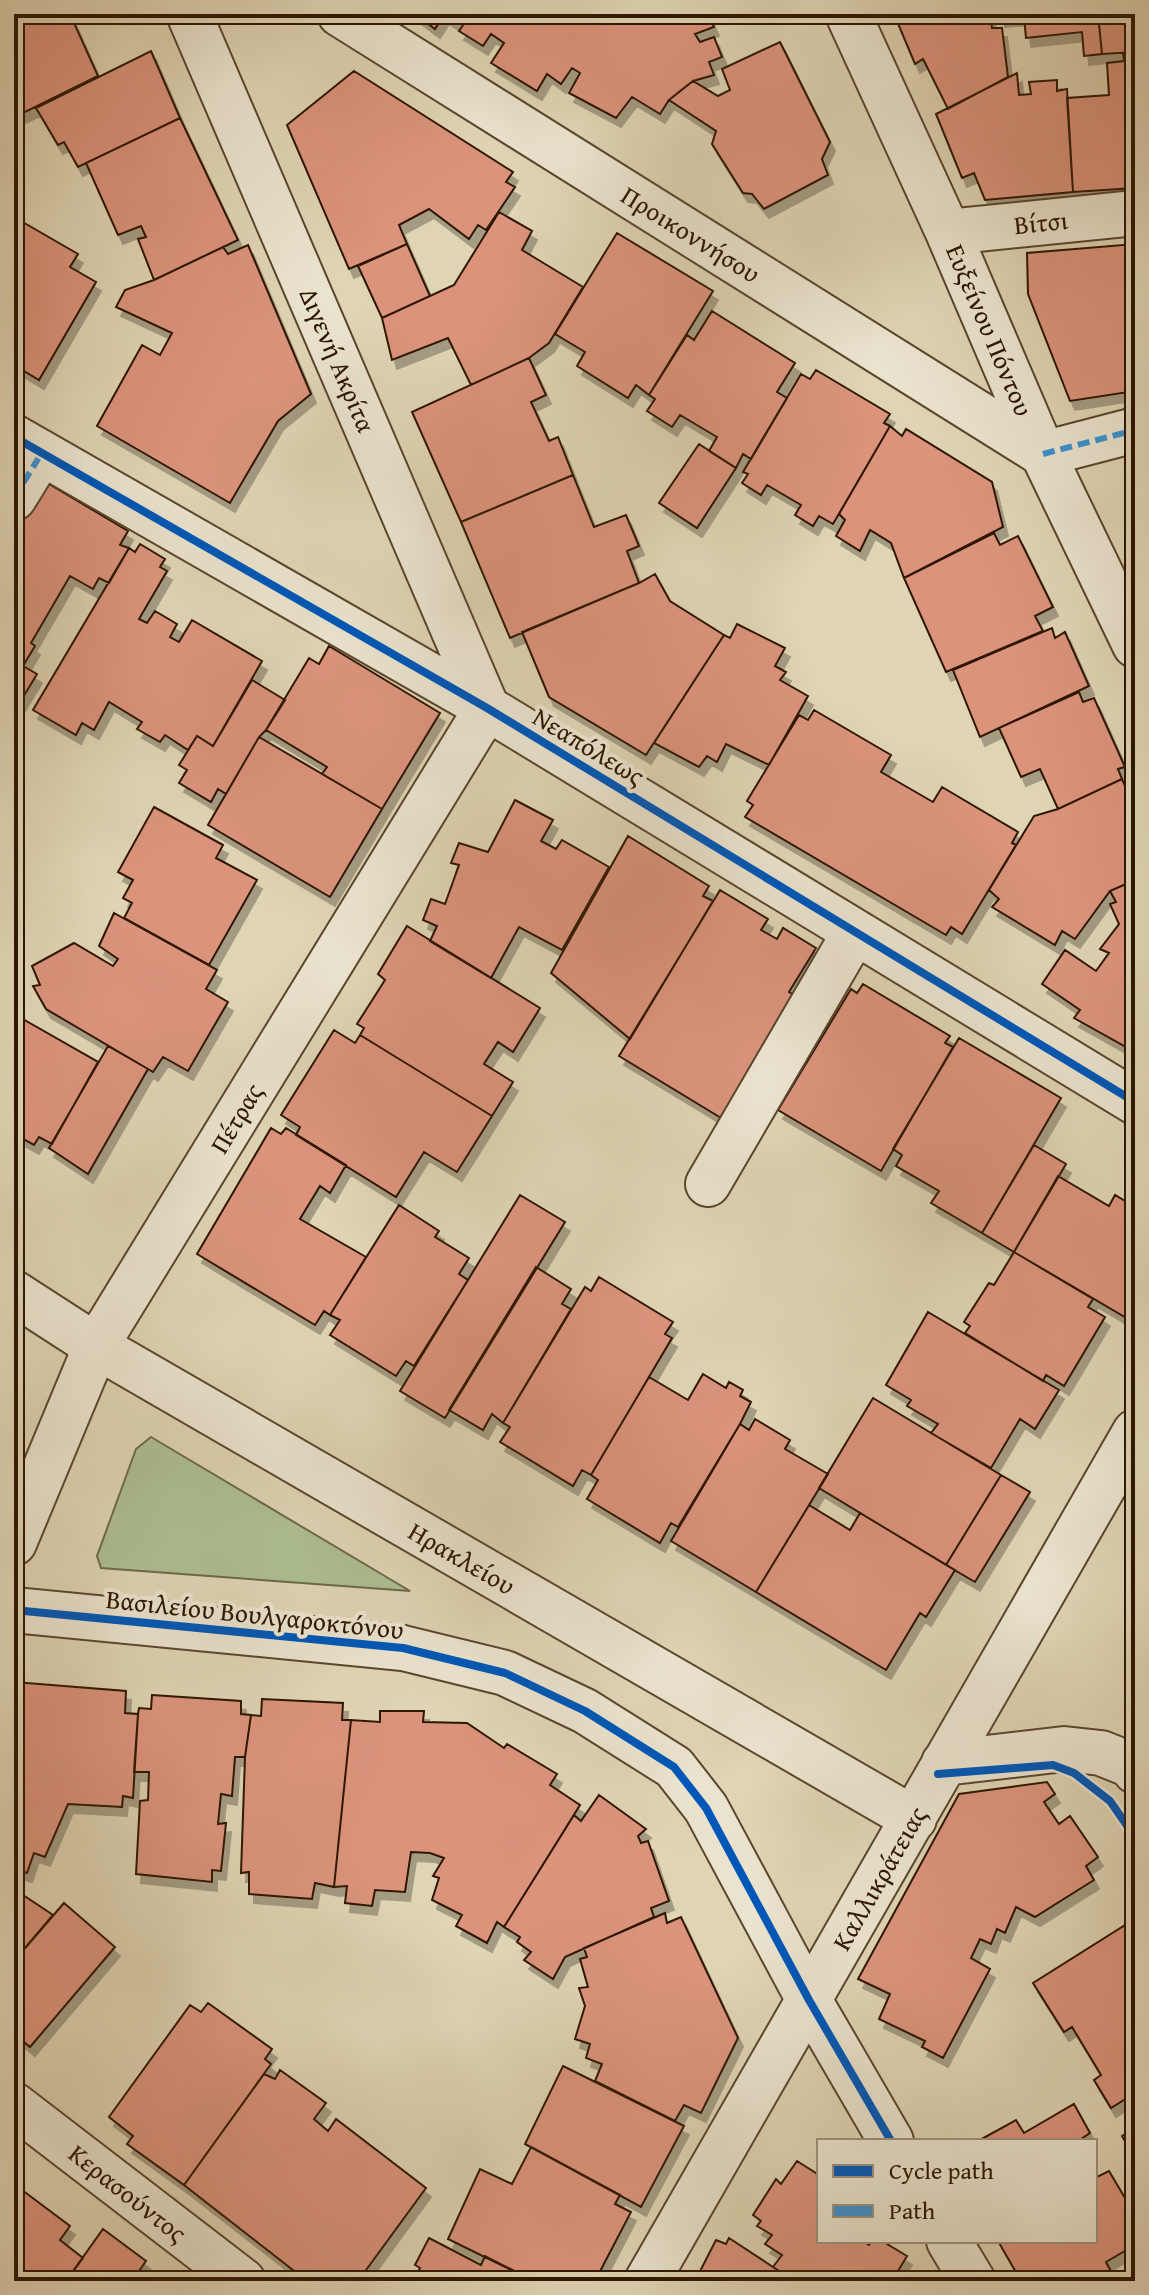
<svg xmlns="http://www.w3.org/2000/svg" width="1149" height="2295" font-family="'Gentium Book Plus',serif">
  <style>
    .green { fill: #acbe91; stroke: #6c6a4a; stroke-width: 2 }
    .building { fill: #db937c; stroke: #2d1602; stroke-width: 2; filter: url(#shadow) }
    .lines { fill: none; stroke-linecap: round; stroke-linejoin: round }
    .minor-casing { stroke: #5a462e; stroke-width: 48 }
    .minor { stroke: #eae3ce; stroke-width: 44 }
    .quiet { stroke: #3c93d1; stroke-width: 6; stroke-dasharray: 12 6; stroke-linecap: butt }
    .cycleway-casing { stroke: #eae3ce; stroke-width: 13 }
    .cycleway { stroke: #0057b8; stroke-width: 8 }
    .labels { text-anchor: middle; dominant-baseline: central; stroke-width: 8; stroke-linejoin: round; paint-order: stroke }
    .street-label { font-size: 26px; fill: #2d1602; stroke: #eae3ce }
  </style>
  <defs>
    <filter id="shadow"><feDropShadow dx="5" dy="9" stdDeviation="0" flood-color="#0004"/></filter>
  </defs>
  <rect width="100%" height="100%" fill="#dfd4b3"/>
  <filter id="stains"><feTurbulence type="fractalNoise" baseFrequency=".0025" numOctaves="4"/><feColorMatrix values="0 0 0 0 .2 0 0 0 0 .09 0 0 0 0 .02 0 0 0 .5 -.17"/></filter>
  <radialGradient id="worn" r=".72"><stop offset=".6" stop-color="#630" stop-opacity="0"/><stop offset="1" stop-color="#630" stop-opacity=".3"/></radialGradient>
  <path class="green" d="M151,1437L410,1591L101,1568L97,1556L136,1449Z"/>
  <path class="building" d="M14,14H70L98,76L21,114L14,100Z
    M415,14H460L455,22L444,15L435,29Z
    M460,14H610L618,19L627,14H708L714,27L695,34L700,42L714,37L722,57L709,62L714,75L693,81L669,100L660,114L632,97L616,118L569,93L580,73L572,68L561,84L547,74L537,91L491,63L504,43L491,34L483,46L459,31L468,18Z
    M894,14H990L992,28H1002L1008,77L948,109L923,59L915,64Z
    M999,14H1098L1102,54L1084,56L1082,32L1026,38L1024,16L1000,18Z
    M1098,14H1135V52L1102,54Z
    M780,42L830,142L822,159L828,175L764,209L752,194L743,193L712,144L716,131L669,100L693,81L718,96L730,90L722,69Z
    M151,51L180,118L78,167L64,142L58,145L36,108Z
    M1135,52V188L1073,192L1067,98L1109,95L1107,63L1124,61L1123,53Z
    M354,71L513,172L506,182L515,187L486,230L478,225L469,239L429,209L399,225L407,244L349,269L287,125Z
    M1017,73L1019,95L1031,94L1029,82L1057,80V91L1067,89L1073,192L985,200L974,173L962,178L936,114Z
    M180,118L238,240L154,280L138,239L146,237L141,226L118,235L86,163Z
    M499,212L532,231L522,250L583,287L549,343L529,358L471,385L448,338L392,360L382,318L454,285Z
    M14,217L78,254L70,267L96,282L39,380L14,365Z
    M617,233L713,291L649,395L636,385L628,398L577,366L585,352L555,334Z
    M407,244L430,296L382,318L358,266Z
    M1135,244V391L1070,401L1028,294L1027,253Z
    M248,245L311,394L278,421L230,503L97,426L142,345L160,355L172,333L116,307L125,290L154,280L223,247L228,254Z
    M712,311L795,363L777,392L787,398L751,459L743,454L736,468L709,451L717,437L680,415L672,427L647,411L655,399L649,395L687,335L694,340Z
    M529,358L546,395L531,402L549,441L558,437L573,475L461,522L412,412Z
    M816,370L890,414L884,423L890,426L833,524L819,516L813,526L795,515L801,505L767,485L761,495L742,483L748,474L743,472L801,374L810,379Z
    M890,426L902,436L906,429L992,482L1003,527L904,578L891,543L870,530L860,551L836,536L845,520L839,514Z
    M699,444L736,468L697,528L659,503Z
    M573,475L594,527L626,515L639,546L627,551L639,583L510,638L461,522Z
    M39,478L128,531L120,545L129,548L109,583L99,578L93,589L70,576L31,643L35,646L23,666L37,674L19,704L14,701V522Z
    M994,533L1000,545L1018,536L1053,607L1035,616L1043,631L946,672L904,578Z
    M140,544L165,559L160,567L167,571L139,619L147,623L155,611L177,624L170,637L179,642L192,620L262,661L213,746L197,736L188,750L165,735L160,742L137,729L142,722L109,702L94,730L82,723L76,735L33,710L129,548L135,552Z
    M655,574L670,601L724,635L646,755L549,697L522,632L639,583Z
    M737,624L785,648L775,666L786,672L780,680L808,696L769,765L726,744L717,762L707,756L699,767L654,743L724,635L730,638Z
    M1052,628L1055,638L1065,632L1089,686L980,737L953,670Z
    M329,646L440,713L382,809L322,774L327,767L266,730L309,658L319,664Z
    M252,680L285,700L266,730L259,737L226,794L218,789L211,802L179,783L187,770L179,765L197,736L213,746Z
    M1079,692L1083,702L1094,698L1125,767L1118,769L1122,779L1058,809L1040,769L1021,777L999,728Z
    M814,710L891,755L881,772L933,802L942,787L1018,832L1012,843L1016,845L962,934L951,927L946,935L745,817L753,805L747,801L799,715L808,720Z
    M259,737L382,809L330,897L208,825Z
    M1122,779L1125,786L1135,782V880L1110,891L1075,939L1062,931L1055,945L992,907L999,899L989,890L1034,816L1058,809Z
    M515,800L553,820L541,841L556,849L562,840L609,867L562,950L519,927L491,978L430,941L437,926L423,920L431,899L445,904L459,865L451,863L459,843L488,852Z
    M154,807L223,845L216,858L257,880L209,965L124,918L132,903L123,898L133,880L118,872Z
    M628,836L709,886L703,896L713,901L630,1039L551,973Z
    M1135,880V1052L1074,1018L1080,1010L1042,984L1065,950L1096,971L1109,953L1100,949L1119,924L1110,904L1116,902L1110,891Z
    M720,890L768,919L761,930L777,939L783,928L816,948L789,992L800,999L726,1121L619,1056Z
    M114,913L217,970L206,989L228,1002L188,1071L163,1057L153,1072L148,1069L46,1009L33,986L40,985L32,966L74,943L113,966L118,959L99,946Z
    M407,926L540,1008L513,1052L498,1042L484,1064L513,1082L492,1116L360,1035L364,1028L357,1024L385,980L378,974Z
    M863,984L950,1036L945,1043L953,1047L881,1171L778,1110L851,989L857,993Z
    M14,1014L98,1062L52,1144L39,1137L34,1145L14,1134Z
    M334,1030L355,1043L360,1035L492,1116L457,1172L424,1152L396,1197L296,1135L300,1127L281,1115Z
    M959,1038L1061,1098L982,1233L931,1203L939,1191L896,1166L902,1155L893,1149Z
    M108,1046L148,1069L88,1174L49,1148Z
    M271,1128L281,1134L286,1128L346,1165L330,1193L320,1186L300,1219L366,1257L330,1315L324,1311L315,1325L197,1254Z
    M1034,1145L1066,1164L1014,1252L982,1233Z
    M1058,1176L1109,1206L1115,1195L1135,1207V1323L1014,1252Z
    M520,1195L565,1222L445,1418L400,1391Z
    M399,1205L439,1231L435,1237L469,1258L459,1274L468,1280L414,1366L406,1361L396,1376L330,1335L340,1320L330,1315Z
    M1014,1252L1093,1299L1088,1307L1105,1317L1064,1386L1046,1375L1043,1381L965,1333L970,1326L964,1322L989,1283L994,1285Z
    M536,1267L571,1289L562,1304L571,1309L503,1423L492,1414L483,1430L449,1410Z
    M599,1277L673,1322L665,1334L672,1338L591,1475L582,1470L573,1486L500,1442L510,1427L503,1423L585,1287L591,1291Z
    M928,1312L1059,1390L1035,1429L1020,1419L991,1468L931,1433L938,1424L907,1406L911,1400L886,1385Z
    M703,1374L726,1388L729,1382L743,1390L740,1396L751,1402L740,1424L678,1527L671,1523L660,1543L587,1499L598,1480L591,1475L649,1377L688,1400Z
    M873,1398L1001,1475L946,1565L819,1488Z
    M755,1419L790,1440L785,1449L828,1474L756,1592L671,1541L740,1424L749,1430Z
    M1001,1475L1030,1492L975,1582L946,1565Z
    M809,1505L850,1530L860,1513L955,1570L926,1617L920,1613L886,1670L756,1592Z
    M14,1682L126,1691L125,1713L138,1714L133,1798L123,1796L122,1807L68,1804L45,1857L34,1853L27,1873L14,1869Z
    M152,1695L241,1701V1714L251,1715L245,1757H235L232,1796L221,1794L218,1824L226,1823L221,1871L212,1870V1882L136,1874L140,1801L148,1800L149,1772H134L138,1714L139,1708L151,1709Z
    M262,1699L343,1703L342,1720H351L334,1887L315,1883L312,1899L249,1894V1872L241,1873L245,1757L251,1715L261,1716Z
    M380,1711H424L423,1722L467,1723L504,1748L507,1744L557,1774L550,1785L580,1805L504,1927L497,1922L487,1943L456,1926L462,1915L432,1900L439,1878L433,1876L444,1858L430,1853L411,1852L405,1892L375,1890L372,1906L345,1903L347,1886L334,1887L351,1720L380,1722Z
    M1047,1782L1055,1794L1044,1802L1059,1824L1070,1816L1098,1857L1086,1866L1094,1880L1035,1917L1016,1907L1005,1933L997,1929L991,1944L980,1939L971,1958L990,1969L943,2058L922,2047L925,2041L879,2019L890,1994L858,1979L959,1794Z
    M599,1795L646,1829L638,1836L641,1843L648,1841L669,1901L651,1908L654,1917L565,1957L553,1979L524,1960L531,1952L517,1942L520,1937L504,1927L574,1815L581,1821Z
    M14,1889L53,1915L14,1961Z
    M64,1903L115,1947L30,2047L14,2034V1961Z
    M665,1913L667,1923L681,1917L738,2038L701,2113L684,2105L675,2121L595,2081L602,2064L586,2058L590,2044L575,2039L585,2006L579,1988L588,1987L580,1959L587,1957L584,1948Z
    M1130,1922L1135,1931V2093L1111,2108L1094,2080L1101,2075L1072,2027L1064,2032L1033,1983Z
    M208,2003L272,2049L265,2059L271,2064L184,2185L127,2144L133,2136L109,2117L190,2005L201,2012Z
    M563,2066L684,2126L641,2207L525,2144Z
    M280,2070L326,2103L314,2119L328,2131L336,2119L426,2188L358,2281H307L184,2185L264,2074L275,2079Z
    M1074,2104L1090,2133L1078,2141H978L1016,2120L1024,2133Z
    M1135,2128V2158L1122,2136Z
    M531,2147L620,2195L615,2204L631,2212L595,2281H534L448,2239L480,2169L512,2184Z
    M797,2161L819,2175V2241H863L869,2245L872,2241H882L907,2256L892,2281H795L773,2267L782,2255L765,2244L772,2235L757,2226L761,2221L753,2215L776,2179L781,2184Z
    M1109,2171L1135,2215V2245L1106,2262L1113,2275L1103,2281H1021L998,2241H1095V2174L1097,2177Z
    M14,2184L70,2226L60,2240L83,2258L66,2281H14Z
    M103,2229L146,2261L132,2281H66Z
    M429,2238L481,2265L485,2256L534,2281H413L420,2268L415,2265Z
    M729,2238L773,2267L795,2281H695L716,2240L726,2244Z"/>
  <g class="lines">
    <g class="minor-casing">
      <path id="minor" d="M189,14L487,708
        M340,14L1043,454
        M848,14L948,232L1043,454L1135,645
        M948,232L1135,213
        M14,437L487,708L1135,1102
        M1043,454L1135,430
        M14,498L41,454
        M708,1184L855,932
        M14,1293L96,1346L914,1819
        M14,1543L96,1346L487,708
        M14,1610L403,1648L505,1673L585,1711L674,1767L706,1808L809,2000L891,2141
        M944,1763L1064,1749L1101,1753L1131,1765L1135,1771
        M14,2105L243,2281
        M949,2241L973,2281
        M647,2281L1135,1432"/>
    </g>
    <use href="#minor" class="minor"/>
    <path class="quiet" d="M1043,454L1135,430
      M14,498L41,454"/>
    <g class="cycleway-casing">
      <path id="cycleway" d="M14,437L487,708L1135,1102
        M14,1610L403,1648L505,1673L585,1711L674,1767L706,1808L809,2000L891,2141
        M938,1774L1053,1765L1074,1773L1110,1801L1135,1837"/>
    </g>
    <use href="#cycleway" class="cycleway"/>
  </g>
  <g class="labels">
    <g class="street-label">
      <text transform="translate(1041 222) rotate(-6)">Βίτσι</text>
      <text transform="translate(691 234) rotate(32)">Προικοννήσου</text>
      <text transform="translate(990 330) rotate(67)">Ευξείνου Πόντου</text>
      <text transform="translate(338 360) rotate(67)">Διγενή Ακρίτα</text>
      <text transform="translate(589 746) rotate(31)">Νεαπόλεως</text>
      <text transform="translate(236 1118) rotate(-59)">Πέτρας</text>
      <text transform="translate(462 1558) rotate(30)">Ηρακλείου</text>
      <text transform="translate(255 1614) rotate(6)">Βασιλείου Βουλγαροκτόνου</text>
      <text transform="translate(879 1878) rotate(-60)">Καλλικράτειας</text>
      <text transform="translate(128 2193) rotate(38)">Κερασούντος</text>
    </g>
  </g>
  <rect width="1149" height="2295" fill="none" stroke="#dfd4b3" stroke-width="48"/>
  <rect x="16" y="16" width="1117" height="2263" fill="none" stroke="#2d1602" stroke-width="4"/>
  <rect x="24" y="24" width="1101" height="2247" fill="none" stroke="#2d1602" stroke-width="2"/>
  <rect x="817" y="2139" width="280" height="104" fill="#eae3ce" stroke="#9e917c" stroke-width="2"/>
  <rect x="833" y="2165" width="40" height="12" fill="#0057b8" stroke="#9e917c" stroke-width="2"/>
  <text x="889" y="2179" font-size="24" fill="#2d1602">Cycle path</text>
  <rect x="833" y="2205" width="40" height="12" fill="#3c93d1" stroke="#9e917c" stroke-width="2"/>
  <text x="889" y="2219" font-size="24" fill="#2d1602">Path</text>
  <rect width="100%" height="100%" filter="url(#stains)"/>
  <rect width="100%" height="100%" fill="url(#worn)"/>
</svg>
